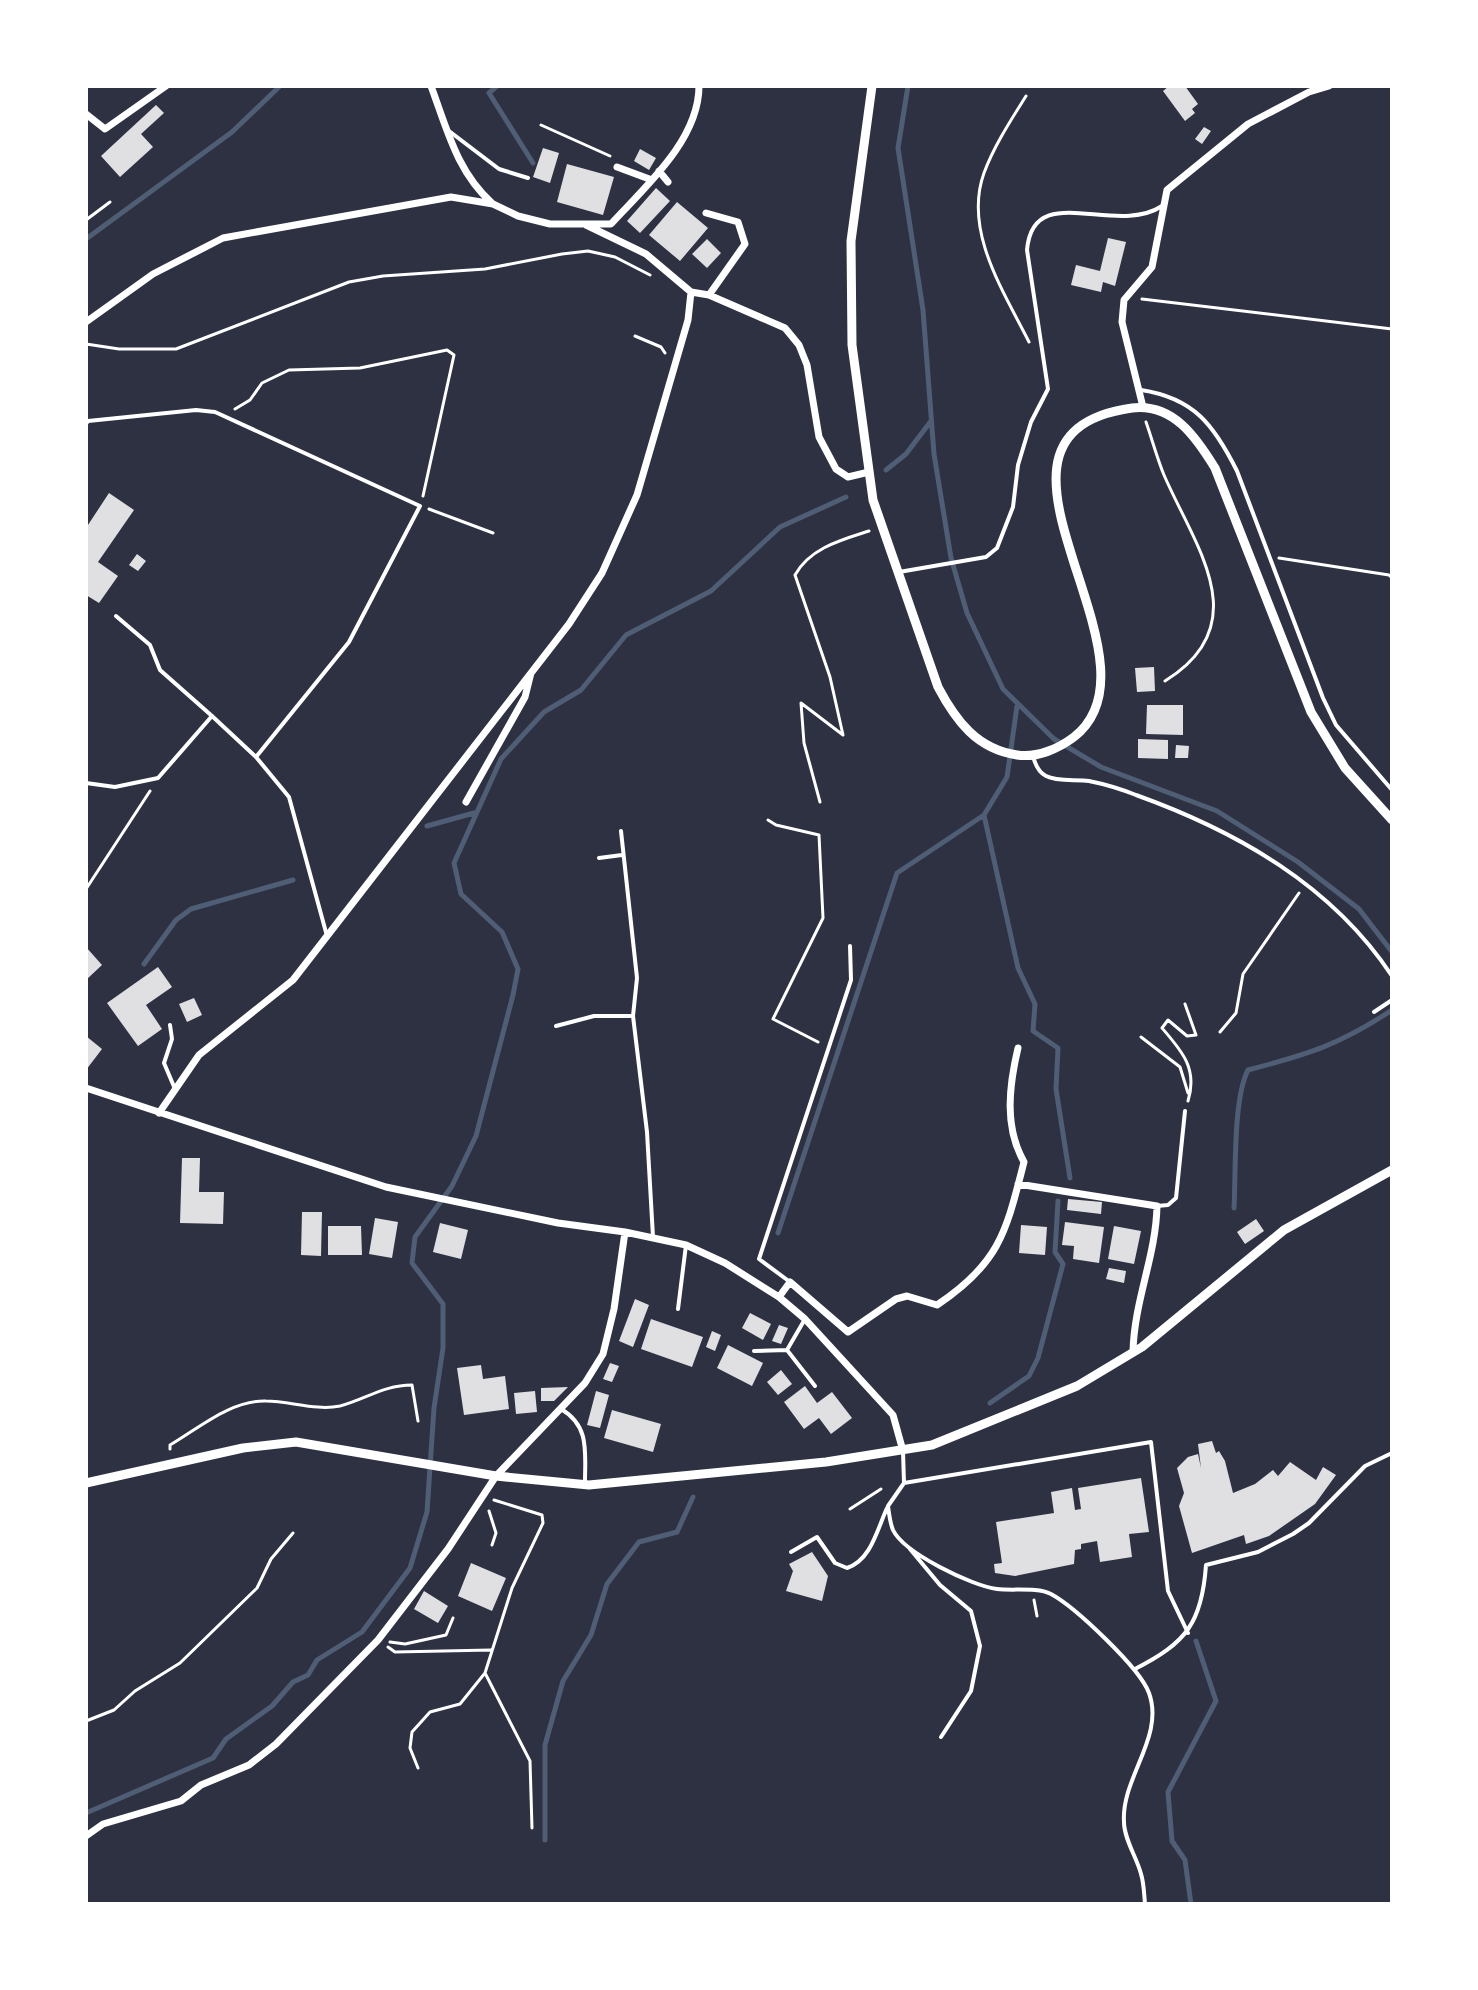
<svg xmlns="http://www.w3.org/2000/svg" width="1478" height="1990" font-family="Rubik,sans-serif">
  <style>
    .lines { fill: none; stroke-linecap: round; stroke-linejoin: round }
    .stream { stroke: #4f5d75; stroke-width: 5 }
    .building { fill: #e0e0e3 }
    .path { stroke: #fff; stroke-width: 3 }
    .service { stroke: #fff; stroke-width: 4 }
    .minor { stroke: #fff; stroke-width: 7 }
    .tertiary { stroke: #fff; stroke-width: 9 }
  </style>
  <rect width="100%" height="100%" fill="#2d3142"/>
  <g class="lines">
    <path class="stream" d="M497,86L489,93L533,163
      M908,86L898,148L923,310L934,454L951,558L967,613L1003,689L1054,739L1101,767L1217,811L1298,862L1359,909L1392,952
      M86,239L232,132L280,86
      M886,470L906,454L931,421
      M984,815L1018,968L1035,1004L1033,1031L1058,1048L1056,1089L1070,1178
      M427,826L474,813
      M144,964L176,920L191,909L293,880
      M1234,1208C1236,1172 1233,1099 1248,1070C1309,1054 1339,1045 1392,1010
      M778,1233L897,873L984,815L1007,777L1017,706
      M990,1403L1029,1376L1038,1358L1063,1264L1055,1252L1058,1201
      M86,1813L213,1758L226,1739L272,1706L293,1682L308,1675L317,1660L362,1632L410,1568L427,1512L434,1408L443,1348V1304L412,1263L415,1237L452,1186L476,1136L513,995L518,969L502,932L461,894L454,863L501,759L544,712L581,690L626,635L711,591L780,527L846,497
      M545,1840V1745L563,1681L591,1635L607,1584L639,1542L677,1532L693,1497
      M1191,1904L1185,1860L1172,1841L1168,1792L1216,1701L1196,1641"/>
  </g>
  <path class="building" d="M1169,86H1185L1198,104L1192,109L1195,113L1185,121L1163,91Z
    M156,105L164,113L141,134L153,147L120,177L101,156Z
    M1204,127L1211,131L1202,144L1195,139Z
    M543,148L559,153L550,183L533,177Z
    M640,149L656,158L649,170L634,161Z
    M567,164L614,177L603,215L557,202Z
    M656,188L670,201L640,233L627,221Z
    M677,202L708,228L680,261L649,235Z
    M1108,238L1126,242L1115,286L1103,282L1101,292L1071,285L1076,265L1100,271Z
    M707,239L721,253L707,268L692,254Z
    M109,493L134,510L98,562L118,576L99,603L86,595V528Z
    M137,554L146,561L138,571L129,565Z
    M1154,667L1155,691L1137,692L1135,668Z
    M1147,705H1183V735L1146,734Z
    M1138,739L1168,740V759L1138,758Z
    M1176,745L1189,746L1188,758H1175Z
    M86,947L102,965L86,980Z
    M158,967L172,987L146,1005L162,1029L138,1046L107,1003Z
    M194,998L202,1015L187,1022L179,1004Z
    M86,1036L102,1049L86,1070Z
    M182,1158H200L199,1192H224L223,1224L180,1223Z
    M1068,1199L1102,1202L1101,1214L1067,1210Z
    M302,1212H322L321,1256L301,1255Z
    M375,1218L398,1222L392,1258L369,1254Z
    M1256,1219L1264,1231L1245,1244L1237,1232Z
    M1065,1222L1104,1227L1099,1263L1073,1259L1074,1246L1062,1245Z
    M440,1223L468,1230L461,1259L433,1252Z
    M1021,1225L1047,1227L1045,1255L1019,1253Z
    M328,1226H361L362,1255H328Z
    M1114,1226L1141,1231L1134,1264L1108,1259Z
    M1109,1268L1126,1271L1124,1283L1106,1279Z
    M635,1299L649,1305L633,1347L619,1341Z
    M750,1313L771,1324L763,1340L742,1328Z
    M651,1319L703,1337L692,1367L641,1349Z
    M779,1325L788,1328L781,1344L772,1341Z
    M712,1331L721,1335L715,1351L706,1347Z
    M728,1345L763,1363L752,1386L717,1368Z
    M610,1363L619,1366L612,1382L603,1379Z
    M481,1365L483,1379L505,1376L509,1409L464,1415L457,1368Z
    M781,1370L792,1384L778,1395L767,1382Z
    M805,1386L817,1403L832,1392L852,1418L831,1434L819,1418L804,1429L784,1402Z
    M568,1387L554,1401H541V1388Z
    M535,1391L537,1412L516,1414L514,1393Z
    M596,1391L609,1395L600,1428L587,1425Z
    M612,1410L661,1424L653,1452L604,1438Z
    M1212,1441L1216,1453L1219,1451L1225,1461L1233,1493L1255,1484L1273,1470L1278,1476L1290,1462L1316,1480L1323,1467L1336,1475L1315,1504L1269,1536L1246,1544L1244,1535L1192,1553L1179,1506L1184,1493L1177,1468L1188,1457L1198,1454L1201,1468L1198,1444Z
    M1141,1478L1149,1532L1129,1534L1132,1557L1100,1562L1097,1541L1081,1544V1549L1075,1550L1074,1564L1015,1576L995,1573L994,1564L1002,1563L996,1522L1054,1513L1051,1492L1072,1488L1075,1510L1081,1509L1078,1488Z
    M812,1552L828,1576L822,1601L786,1591L793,1571L789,1564Z
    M471,1563L506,1578L492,1611L458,1596Z
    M424,1591L448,1606L438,1623L414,1609Z"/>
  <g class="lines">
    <path class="path" d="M1026,96C1011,120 994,146 984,173C963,231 1004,292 1029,342
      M541,125L610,156
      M86,220L110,202
      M1142,299L1392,329
      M635,336L661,347L665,353
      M86,344L119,349H176L349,282L383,276L485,269L562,254L588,251L615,257L650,275
      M235,409L250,400L262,383L289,370L360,368L447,350L454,355L423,496
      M1146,422C1152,439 1157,458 1164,475C1194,545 1258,624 1165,681
      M429,509L493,533
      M1279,558L1389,575L1392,578
      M820,802L804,743L801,703L843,735L830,677L795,575C810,548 841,540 869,531
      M768,820L776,825L819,835L823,918L773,1019L818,1042
      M86,889L150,791
      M1185,1004L1196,1035L1187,1036L1168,1020L1162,1028C1182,1051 1198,1069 1188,1101
      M1220,1032L1236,1013L1243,974L1299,893
      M1141,1037L1180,1067L1188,1093
      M170,1449V1445C199,1428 231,1400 266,1401C290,1401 316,1411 340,1406C366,1399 384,1385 412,1385L418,1421
      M494,1500L542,1515L543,1523L512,1588L485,1673L530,1761L532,1828
      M850,1509L881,1489
      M489,1511L496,1533L492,1545
      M1034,1600L1037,1616
      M390,1642L405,1644L446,1635L453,1618
      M388,1647L395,1652L491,1650
      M86,1721L114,1710L135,1691L180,1663L257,1588L271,1559L293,1533
      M418,1768L410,1748L412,1732L430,1712L460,1704L485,1673"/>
    <path class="service" d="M449,131L499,169L528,178
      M1141,390C1194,398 1214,425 1237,471L1323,698L1336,725L1392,790
      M86,424L88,421L196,410L215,412L420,506L349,642L256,757
      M899,572L986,557L997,548L1013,507L1018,465L1031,422L1048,389L1027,250C1033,179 1115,237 1162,206
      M116,616L150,645L160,670L212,716
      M1033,756C1035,764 1038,772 1046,776C1057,782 1076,779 1089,781C1104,784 1121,789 1136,795C1236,831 1332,885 1392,976
      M86,783L115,787L158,778L212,716L256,757L289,797L327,936
      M621,831L637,978L633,1016L647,1132L653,1237
      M599,858L622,855
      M1374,1012L1392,1000
      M170,1025L172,1039L164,1063L175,1089
      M556,1026L594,1016H633
      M1157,1206L1168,1205L1176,1198L1185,1111
      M790,1282L759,1259L851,980L850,946
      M678,1309L686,1245
      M805,1319L787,1350L815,1386
      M754,1351L787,1350
      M561,1409C590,1426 585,1452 585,1482
      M903,1451L904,1483L888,1506C889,1513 890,1523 893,1530C904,1553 972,1586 997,1589C1013,1591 1037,1587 1051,1594C1075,1607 1140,1668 1149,1693C1165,1737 1121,1778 1124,1822C1124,1839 1137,1858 1141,1874C1144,1883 1144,1894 1145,1904
      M904,1483L1151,1442L1168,1591L1188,1633
      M910,1549L940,1585L971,1611L980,1646L971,1691L941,1737
      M791,1552L817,1537L835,1563L847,1568C871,1560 877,1530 887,1508
      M1135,1669C1186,1643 1202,1623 1206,1565L1258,1552L1293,1534L1309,1523L1365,1466L1392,1453"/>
    <path class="minor" d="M431,86C447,129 457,172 492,203
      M86,114L105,129L166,86
      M617,167L652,180
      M659,171L668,182
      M706,213L738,222L745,244L709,295
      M586,225L646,254L691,292L709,295L785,328L799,345L807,365L819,437L836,469L848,477L869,472
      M86,322L153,274L223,238L451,197L493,204L518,216L550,224H611C645,187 699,140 699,86
      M1143,407L1122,322L1124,300L1152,267L1167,190L1248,124L1309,92L1329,86
      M466,802L525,697L531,673
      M86,1088L386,1187L558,1223L625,1232L686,1245L725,1263L779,1297L805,1319L893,1415L903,1451
      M159,1113L199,1055L293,980L569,624L602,573L637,495L688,320L691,292
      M1018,1184L1157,1206C1156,1256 1134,1301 1133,1352
      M779,1297L790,1282L848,1332L896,1299L907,1296L937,1305C1000,1263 1006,1232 1024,1162C1004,1127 1009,1086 1018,1048
      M86,1836L103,1824L181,1801L201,1785L249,1765L276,1744L378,1640L448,1549L496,1476L585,1383L603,1354L614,1309L625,1232"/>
    <path class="tertiary" d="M872,86L851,241L852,345L873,500L938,687C956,721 977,749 1017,755C1037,758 1058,749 1074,737C1175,658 945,434 1132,408C1173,403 1196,437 1215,468L1311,712L1345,768L1392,820
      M86,1483L243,1448L296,1442L496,1476L589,1485L826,1462L932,1445L1077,1386L1142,1347L1284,1230L1392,1170"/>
  </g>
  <rect width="1478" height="1990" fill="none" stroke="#ffffff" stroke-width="176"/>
</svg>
